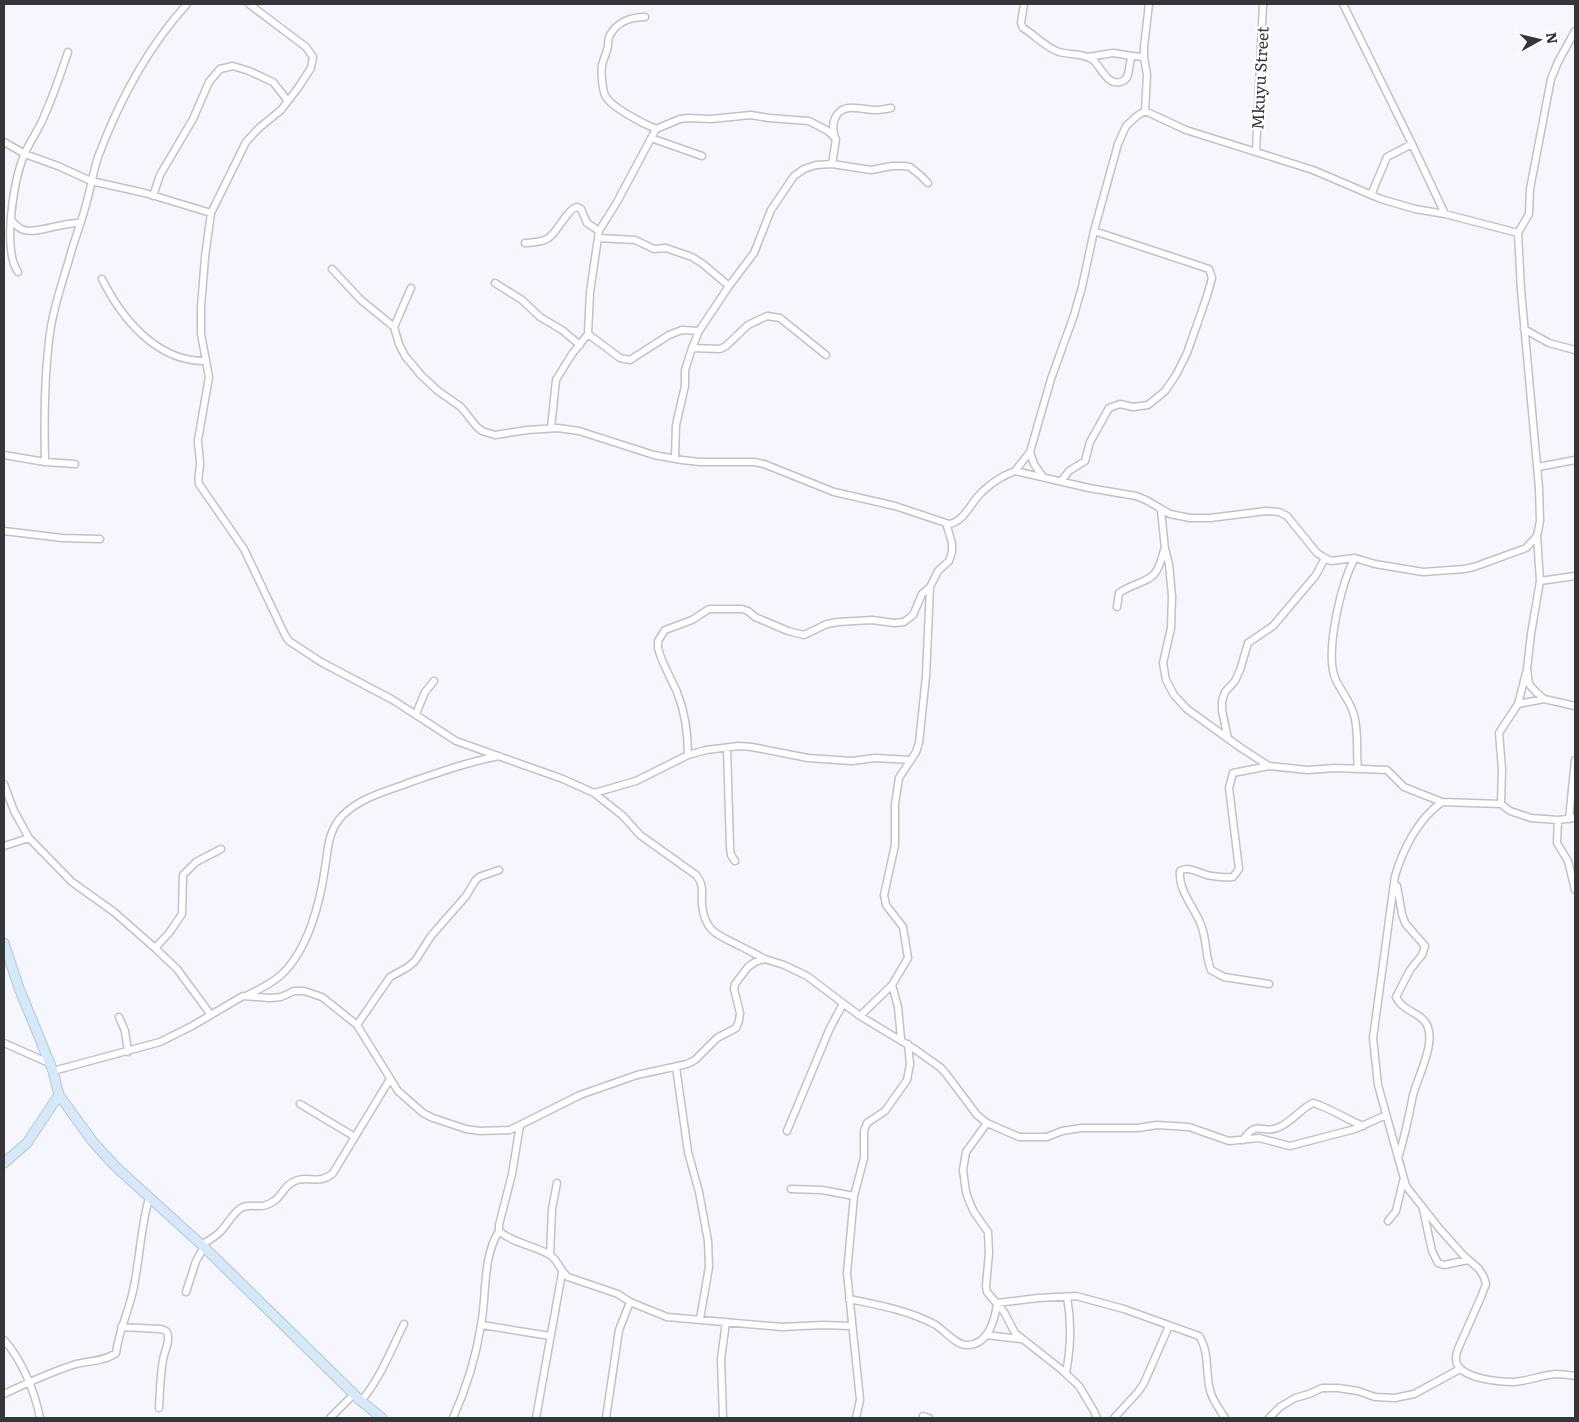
<svg xmlns="http://www.w3.org/2000/svg" width="1579" height="1422" font-family="Literata,serif">
  <style>
    .lines { fill: none; stroke-linecap: round; stroke-linejoin: round }
    .street-casing { stroke: #c1c2c9; stroke-width: 9 }
    .secondary-casing { stroke: #c1c2c9; stroke-width: 11 }
    .street { stroke: #fff; stroke-width: 6 }
    .secondary { stroke: #d4e9f9; stroke-width: 9 }
    .labels { text-anchor: middle; dominant-baseline: central; stroke-width: 4.5; stroke-linejoin: round; paint-order: stroke }
    .street-label { font-size: 16px; fill: #353639; stroke: #fff }
  </style>
  <rect width="100%" height="100%" fill="#f6f7fe"/>
  <g class="lines">
    <g class="street-casing">
      <path id="street" d="M249,4L306,47L313,57L311,68L298,88L281,110L259,128L246,142L211,213L205,257L201,307V334L209,377L198,440C198,448 200,456 200,464C200,471 197,477 199,484L244,549L285,635L289,641L321,662L393,700L456,741L563,779L594,793L623,816L640,835L696,875C705,886 701,892 702,905C705,930 715,934 736,944C746,949 755,954 765,959
        M1024,4L1021,23L1023,28C1035,35 1046,48 1059,52C1070,55 1084,53 1093,60C1102,68 1108,88 1123,81C1131,77 1128,64 1132,56L1144,57
        M1343,4L1412,144L1445,214L1518,233
        M645,17C631,17 617,22 610,35C607,40 609,46 607,50C606,55 603,60 602,65C601,73 602,88 605,95C610,107 644,124 656,129
        M1575,31L1558,62L1551,79L1530,189L1529,214L1518,233L1521,290L1539,488L1540,521L1537,536L1540,581L1531,634L1527,669L1529,684L1535,691L1544,699L1575,706
        M1088,57L1113,53L1132,56
        M1145,111L1147,75L1144,57V47L1149,4
        M651,138L702,156
        M835,138C830,122 836,106 855,108C862,108 868,110 875,110C881,110 886,109 891,108
        M4,142L25,154L58,166L91,181L145,193L211,213
        M1256,152L1263,4
        M1371,195L1387,157L1412,144
        M153,196L160,175L193,119L209,82L220,69L233,66L249,71L273,82L288,101
        M12,221C16,225 19,229 24,230C36,234 64,222 79,223
        M598,238L635,240L654,249L666,248L692,257L703,264L729,286
        M525,243C555,242 551,234 568,214C571,210 573,208 577,207L581,209L587,223L599,231
        M332,269L361,300L394,327
        M18,272C2,249 14,180 24,155C30,141 40,128 45,114C54,94 61,73 68,52
        M102,279C122,319 157,362 206,361
        M495,283L522,300L540,317L562,330L580,345
        M411,288L394,327L399,344L405,356L421,375L438,391L461,407L477,427L482,431L495,435L527,430L558,428L579,431L654,455L682,460L700,462H754L764,464L834,492L895,506L949,524C964,522 971,502 982,492C991,483 1002,476 1015,471L1089,488L1136,496L1146,500L1170,514L1190,518H1210L1266,511L1279,512L1287,516L1317,553L1325,558L1331,561L1355,558L1375,564L1423,572L1464,569L1474,567L1526,548L1537,536
        M1524,329L1549,343L1575,350
        M588,334L620,358L630,360L669,335L682,330L699,331
        M692,348L720,349L726,346L748,325L767,316L780,318L826,355
        M551,428L556,380L572,354L588,334L590,292L599,231L617,202L656,129L680,119L688,118L711,119L751,115L769,118L809,121L828,131L836,139L832,164
        M1030,452L1034,464L1043,477
        M4,455L45,462L75,464
        M675,459L676,425L685,386V370L692,348L699,331L729,286L754,253L771,210L794,176L804,169L816,165L832,164L871,170L892,166H904L910,167L920,175L928,183
        M45,462C44,419 44,376 50,333C53,307 65,275 72,249C77,233 83,217 87,201C91,187 93,172 98,157C119,101 147,48 187,4
        M1538,467L1575,460
        M1015,471L1030,452L1051,379L1074,315L1082,287L1094,231L1118,144L1126,126L1137,116L1145,111L1186,130L1313,170L1381,199L1415,209L1445,214
        M1061,481L1069,471L1085,461L1090,442L1109,408L1120,404L1133,407L1148,405L1165,391L1176,375L1187,353L1207,296L1212,278L1209,269L1094,231
        M1161,510L1165,549L1169,564L1172,596L1171,628L1163,663L1166,680L1174,695L1187,709L1241,748L1269,766
        M4,531L62,538L100,539
        M1355,558C1341,583 1325,651 1335,678C1340,690 1351,702 1354,715C1359,732 1356,752 1358,769
        M1540,581L1575,576
        M1117,607L1119,593C1129,585 1149,582 1155,573C1160,567 1162,557 1164,550
        M1518,704L1544,699
        M416,714L425,692L434,681
        M1228,739L1222,710V701L1225,692L1235,681L1240,670L1248,643L1273,626L1316,575L1325,558
        M727,748L730,847L731,855L735,861
        M688,755C688,733 685,712 677,692C671,678 662,664 658,648V641L665,630L692,620L709,609H742L748,611L755,617L788,631L804,635L827,624L838,622L872,620L894,623L904,622L913,615L922,594L930,587
        M4,784L14,811L29,838L72,882L114,912L155,948L177,969L211,1015
        M594,793L636,781L688,755L706,750L739,746L752,747L808,758L852,761L875,758L911,760
        M1501,804L1502,769L1499,733L1518,704L1526,673
        M1575,818L1558,820L1531,818L1510,811L1501,804L1442,802C1418,819 1403,849 1395,876L1373,1038L1378,1085L1406,1186L1439,1228L1463,1255L1479,1269L1484,1277L1486,1284L1481,1297L1458,1349C1456,1354 1455,1359 1457,1364C1464,1379 1500,1382 1514,1382C1528,1381 1542,1375 1556,1374C1563,1374 1569,1375 1575,1376
        M1569,819L1575,760
        M1558,820L1557,843L1568,861L1575,890
        M4,846L29,838
        M1397,886L1402,914L1405,923L1425,946L1422,955L1410,970L1396,997C1403,1012 1421,1012 1427,1025C1436,1044 1418,1076 1413,1095C1409,1116 1405,1135 1399,1155
        M155,948L169,933L182,914L183,875L196,862L221,849
        M1269,984L1224,977L1211,970C1205,956 1207,939 1201,925C1195,908 1178,891 1180,871C1189,865 1202,875 1212,876C1219,877 1226,878 1233,877L1239,869L1229,788L1233,773L1269,766L1308,770L1335,768L1387,770L1404,787L1442,802
        M892,985L898,1007L901,1039
        M248,995C260,989 271,984 281,975C308,950 320,903 325,868C328,849 328,830 343,815C361,797 388,791 411,782C440,772 468,762 499,756
        M860,1016L892,985L908,958L903,927L886,905L884,895L895,845V804L899,778L916,752L919,743L926,676L930,587L938,571L949,561L952,552V543L946,523
        M119,1017L125,1031L128,1052
        M357,1025L390,977L408,967L415,961L431,936L466,896L475,881L479,877L499,870
        M4,1043L49,1063
        M676,1067L688,1152L699,1192L708,1241L709,1267L700,1319
        M53,1071L160,1042L192,1026L243,996L270,998L281,997L294,991H304L322,997L357,1025L398,1091L423,1113L433,1118L466,1129L480,1131L510,1130L580,1095L637,1075L687,1064L695,1060L717,1038L736,1028L739,1021L740,1013L734,989L735,984L748,967L755,962L765,959L784,965L807,976L860,1016L913,1048L941,1068L947,1075L977,1115L987,1123L1019,1137H1047L1062,1131L1081,1128H1138L1157,1125L1189,1127L1229,1141L1259,1138L1290,1146L1355,1129L1386,1115
        M300,1104L355,1137
        M987,1123L966,1152L963,1170L966,1192L969,1201L974,1212L988,1232L989,1253L986,1286L987,1292L1004,1312L1015,1333L1062,1370L1079,1386L1094,1411L1097,1418
        M520,1125L512,1174L499,1225V1231C514,1244 534,1245 550,1255C558,1260 560,1271 568,1277L618,1294L630,1302L667,1317L782,1327L823,1325L851,1326
        M787,1131L830,1028L843,1004
        M1243,1140C1257,1119 1261,1134 1277,1128C1291,1123 1300,1109 1313,1103C1328,1107 1348,1120 1363,1126
        M791,1189L822,1190L854,1196
        M1423,1209L1432,1251L1438,1263L1444,1265L1468,1260
        M1388,1221L1396,1211L1403,1181
        M201,1245C208,1241 215,1237 220,1232C228,1224 232,1214 241,1208C251,1202 261,1211 274,1201C282,1196 284,1186 293,1182C306,1174 319,1186 333,1173L390,1079
        M550,1255L552,1209L557,1183
        M186,1292L196,1261L204,1247
        M849,1299C878,1305 907,1310 934,1324C943,1329 956,1345 966,1345C988,1346 995,1320 997,1303L1038,1298L1076,1296L1124,1309L1199,1336C1210,1352 1205,1373 1210,1390C1212,1400 1220,1410 1225,1418
        M482,1325L550,1336
        M121,1327L160,1329C165,1330 168,1331 168,1337C169,1344 164,1352 163,1360C160,1376 160,1392 159,1408
        M986,1335L1021,1339
        M4,1340C22,1360 35,1392 40,1418
        M1066,1373C1071,1347 1072,1324 1067,1297
        M4,1394C27,1383 51,1372 76,1364C89,1361 105,1361 116,1353C119,1329 130,1309 134,1286C140,1256 141,1226 149,1198
        M361,1401C380,1379 391,1350 404,1324
        M923,1416L929,1418
        M330,1418L354,1394
        M453,1418C466,1389 476,1357 481,1325C487,1294 482,1258 499,1231
        M536,1418L562,1273
        M606,1418L619,1330L630,1302
        M723,1418L721,1359L726,1322
        M856,1418L860,1400L847,1273L854,1196L864,1158V1131L867,1123L885,1111L907,1080L910,1064L908,1044
        M1114,1418L1138,1392L1144,1383L1169,1326
        M1269,1418L1280,1407L1295,1398L1309,1394L1322,1388H1338L1358,1391L1375,1397L1395,1398L1414,1394L1460,1369"/>
    </g>
    <g class="secondary-casing">
      <path id="secondary" d="M4,943L19,988L53,1071L59,1095L93,1142L116,1167L204,1247L361,1401L382,1418
        M4,1163L27,1143L59,1095"/>
    </g>
    <use href="#street" class="street"/>
    <use href="#secondary" class="secondary"/>
  </g>
  <g class="labels">
    <g class="street-label">
      <text transform="translate(1259 78) rotate(-87)">Mkuyu Street</text>
    </g>
  </g>
  <rect width="1579" height="1422" fill="none" stroke="#353639" stroke-width="10"/>
  <g transform="translate(1539 40) rotate(82)" stroke="#ffffff" stroke-width="4" paint-order="stroke">
  <path d="M0-4L9 19L0 12L-9 19Z" fill="#353639"/>
  <text y="-8" font-size="14" font-weight="bold" text-anchor="middle" fill="#353639">N</text>
  </g>
</svg>
